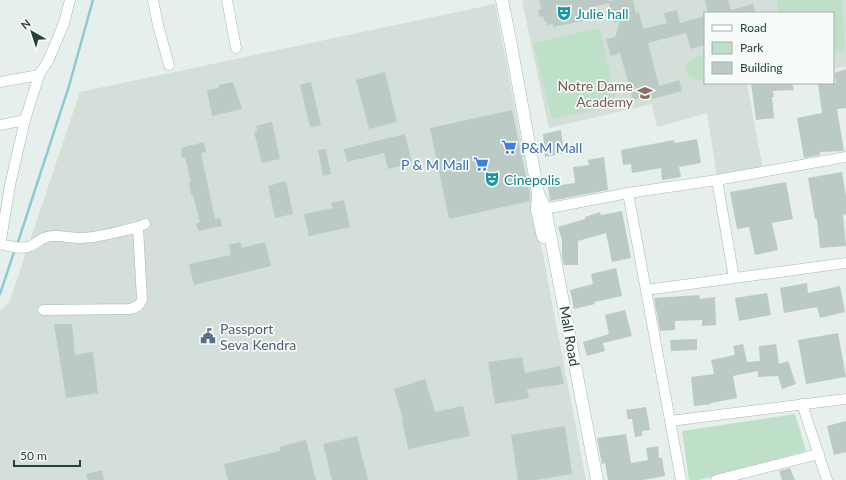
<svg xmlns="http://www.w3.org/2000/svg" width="846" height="480" font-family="Lato,sans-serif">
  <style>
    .built { fill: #d4dfda }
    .green { fill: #bfe0c8 }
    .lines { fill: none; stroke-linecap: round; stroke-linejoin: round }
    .stream { stroke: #8ec9d4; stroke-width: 2.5 }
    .building { fill: #bbcac4 }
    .minor-casing { stroke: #a8b8b2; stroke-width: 11 }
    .tertiary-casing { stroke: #a8b8b2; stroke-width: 13 }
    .minor { stroke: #fff; stroke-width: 10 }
    .tertiary { stroke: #fff; stroke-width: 12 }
    .labels { text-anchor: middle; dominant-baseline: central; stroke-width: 3.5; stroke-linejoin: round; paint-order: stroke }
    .culture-label { font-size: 14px; fill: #0d838f; stroke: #f7fbf9; text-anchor: start }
    .education-label { font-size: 14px; fill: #785e54; stroke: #f7fbf9; text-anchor: end }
    .shop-label { font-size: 14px; fill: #366cbe; stroke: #f7fbf9; text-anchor: start }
    .service-label { font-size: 14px; fill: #4e5e75; stroke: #f7fbf9; text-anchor: start }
    .street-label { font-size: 14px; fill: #24423a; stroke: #f7fbf9 }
  </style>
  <rect width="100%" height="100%" fill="#e6efeb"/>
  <path class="built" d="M527,0H846V67L833,68V13H705V83H747L763,169L717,176L707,113L657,127L652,104L549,128L522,1Z
    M495,4L586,480H0V311L9,303L80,92Z"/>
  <path class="green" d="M777,0H842L845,51L833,52V13H778Z
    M600,28L617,105L552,119L533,43Z
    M705,54V79C694,81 688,78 685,67C689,59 697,56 705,54Z
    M795,414L806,451L699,480H689L682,431Z"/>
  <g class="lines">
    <path class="stream" d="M17,245L69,86L93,0
      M0,294L15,249"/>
  </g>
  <path class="building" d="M539,0H609V1L616,0H633L636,13L639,12L643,29L667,23L664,13L677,10L680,23L705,16V45L691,49L686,33L648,43L659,86L679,80L682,91L649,100L647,97L633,100L620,53L611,56L606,39L615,37L620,21L614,23L609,3L589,8L592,19L553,27V24L547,25L546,21L545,22L543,16L539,17L538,10L541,9Z
    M705,0H728L731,10L753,4L756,13H708Z
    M846,69V108L837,109L844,151L820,152V155L804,158L797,118L822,113L818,84L836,83L834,73Z
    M385,72L397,122L369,129L356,80Z
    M233,82L242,109L212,116L207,90L219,88V85Z
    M311,82L321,125L310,127L300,85Z
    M751,83H792L794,90L773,91L774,97H772L774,118L756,120Z
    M512,110L530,196V201L449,219L430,128Z
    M272,122L280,159L262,163L254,132L258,131L256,126Z
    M561,130L564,153L545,157L543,134Z
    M405,134L412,163L388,169L384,153L347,162L344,149Z
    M697,139L701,163L679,167L681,177L662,180L661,168L632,173L631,164L623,165L621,150L674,140L675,143Z
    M204,142L206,152L201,153L215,219L220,218L222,226L198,231L196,224L200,222L193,195H191L189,182H191L185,157L182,158L181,148Z
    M326,149L331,174L323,176L318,150Z
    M604,157L608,190L550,201L548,187L575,183L573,167L589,165L588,160Z
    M842,172L846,197V214L843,215L846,246L820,248L817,219H815L808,178Z
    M286,181L293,214L275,218L268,186Z
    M786,182L793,219L772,223L778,250L755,255L749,227L737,229L730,192Z
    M344,200L350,227L309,236L304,214L333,208L331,203Z
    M622,211L631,258L612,262L606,233L578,241V265H564L562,257V240L558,227L585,219V217L600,212L601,215Z
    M240,242L242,248L265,242L271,266L194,285L189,264L231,255L229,245Z
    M616,268L622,296L594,302L595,304L574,309L570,290L593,284L591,274Z
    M807,283L808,293L840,286L845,312L820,318L817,307L784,313L780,288Z
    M767,293L771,315L739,321L735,298Z
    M699,295L700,299L715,297L716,325L702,326V320L675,321V330L660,331L654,298Z
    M625,310L632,336L603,343L605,351L587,356L583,342L609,334L605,315Z
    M54,324H72L75,355L93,352L98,393L66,398Z
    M838,333L846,377L806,384L798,340Z
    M697,339V350L671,351L670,340Z
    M743,344L747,362L760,361L759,346L776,344L779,364L788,361L796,384L782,389L778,376L758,377V371L733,376L737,398L711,403V404L694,406L691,377L714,374L711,360L735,355L733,346Z
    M522,357L525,373L560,366L564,384L527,389L529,398L495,404L488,362Z
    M425,379L435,412L463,406L470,436L408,449L402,419H403L394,389Z
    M646,407L650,430L642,431V436L635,437L632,419H628L626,410Z
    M846,421V452L834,455L827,426Z
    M565,426L572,474L535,480H518L511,435Z
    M626,434L631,463L648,460L646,448L658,446L659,458H662L665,476L643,480H608L605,463L602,464L597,438Z
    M357,436L368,480H332L323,444Z
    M306,440L316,480H228L224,464L280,451L279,447Z
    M790,468L795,480H782L779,471Z
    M102,470L104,480H88L86,474Z"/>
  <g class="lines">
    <g class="minor-casing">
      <path id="minor" d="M70,0L64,23L48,61L39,75L25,120L10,185L1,240V244L3,245C12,246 22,250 31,246C36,244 41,238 47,237C56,234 70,238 81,238C100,238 120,231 138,227L145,224
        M153,0L158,25L169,65
        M227,0L236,48
        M0,82L39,75
        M0,125L25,120
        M717,180L734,278
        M628,193L681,480
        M539,210L628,193L717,180L846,157
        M646,290L846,263
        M43,310L130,309C137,307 140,306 142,299L138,227
        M802,404L827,480
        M670,421L846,399
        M716,480L819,454"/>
    </g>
    <g class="tertiary-casing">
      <path id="tertiary" d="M502,0L511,45L538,193L545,208L597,480
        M538,194L537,210L543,237"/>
    </g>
    <use href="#minor" class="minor"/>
    <use href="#tertiary" class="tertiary"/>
  </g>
  <defs>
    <g id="theatre-bare" transform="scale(1.2)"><path d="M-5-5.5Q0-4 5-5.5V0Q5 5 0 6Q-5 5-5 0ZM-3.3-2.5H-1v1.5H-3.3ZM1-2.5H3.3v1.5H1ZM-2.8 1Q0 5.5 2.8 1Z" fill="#0f9aa8" stroke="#f7fbf9" stroke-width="2.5" paint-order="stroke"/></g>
    <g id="school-bare" transform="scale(1.2)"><path d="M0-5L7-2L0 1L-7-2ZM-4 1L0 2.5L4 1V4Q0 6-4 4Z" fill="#8d6e63" stroke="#f7fbf9" stroke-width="2.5" paint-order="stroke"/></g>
    <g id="supermarket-bare" transform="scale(1.2)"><path d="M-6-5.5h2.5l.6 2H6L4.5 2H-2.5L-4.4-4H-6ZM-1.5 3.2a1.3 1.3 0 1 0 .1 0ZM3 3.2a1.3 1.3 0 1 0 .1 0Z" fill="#3f7fe0" stroke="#f7fbf9" stroke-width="2.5" paint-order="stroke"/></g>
    <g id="civic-bare" transform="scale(1.2)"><path d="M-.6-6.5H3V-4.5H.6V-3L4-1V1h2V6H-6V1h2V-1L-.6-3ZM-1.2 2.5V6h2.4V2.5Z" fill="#5c6f8a" stroke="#f7fbf9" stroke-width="2.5" paint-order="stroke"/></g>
  </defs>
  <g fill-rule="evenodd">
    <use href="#theatre-bare" x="564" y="13"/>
    <use href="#school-bare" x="645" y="93"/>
    <use href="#supermarket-bare" x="509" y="147"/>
    <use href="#supermarket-bare" x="481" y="164"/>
    <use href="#theatre-bare" x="492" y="179"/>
    <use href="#civic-bare" x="208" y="336"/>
  </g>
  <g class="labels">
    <g class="culture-label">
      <text x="576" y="13">Julie hall</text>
      <text x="504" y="179">Cinepolis</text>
    </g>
    <g class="education-label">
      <text x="633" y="85">Notre Dame<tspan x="633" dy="16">Academy</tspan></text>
    </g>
    <g class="shop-label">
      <text x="521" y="147">P&amp;M Mall</text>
      <text x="469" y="164" text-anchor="end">P &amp; M Mall</text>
    </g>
    <g class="service-label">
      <text x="220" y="328">Passport<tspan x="220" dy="16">Seva Kendra</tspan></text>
    </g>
    <g class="street-label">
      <text transform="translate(570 336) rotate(80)">Mall Road</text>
    </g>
  </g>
  <rect x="704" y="12" width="130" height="72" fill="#f7fbf9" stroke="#a3b1ad"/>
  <rect x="712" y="25" width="20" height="6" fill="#ffffff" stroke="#a3b1ad"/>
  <text x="740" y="32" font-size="12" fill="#24423a">Road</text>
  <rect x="712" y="42" width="20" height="12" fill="#bfe0c8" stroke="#a3b1ad"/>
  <text x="740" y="52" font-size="12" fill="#24423a">Park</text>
  <rect x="712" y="62" width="20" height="12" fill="#bbcac4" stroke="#a3b1ad"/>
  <text x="740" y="72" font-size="12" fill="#24423a">Building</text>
  <g transform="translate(32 32) rotate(321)" stroke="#f7fbf9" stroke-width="3" paint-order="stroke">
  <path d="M0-3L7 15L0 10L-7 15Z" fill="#24423a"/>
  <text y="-6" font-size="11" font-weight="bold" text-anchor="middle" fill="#24423a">N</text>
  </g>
  <path d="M14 460v6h66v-6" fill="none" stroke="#24423a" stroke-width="2"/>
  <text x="20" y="460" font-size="12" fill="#24423a" stroke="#f7fbf9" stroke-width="3" paint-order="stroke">50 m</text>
</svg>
